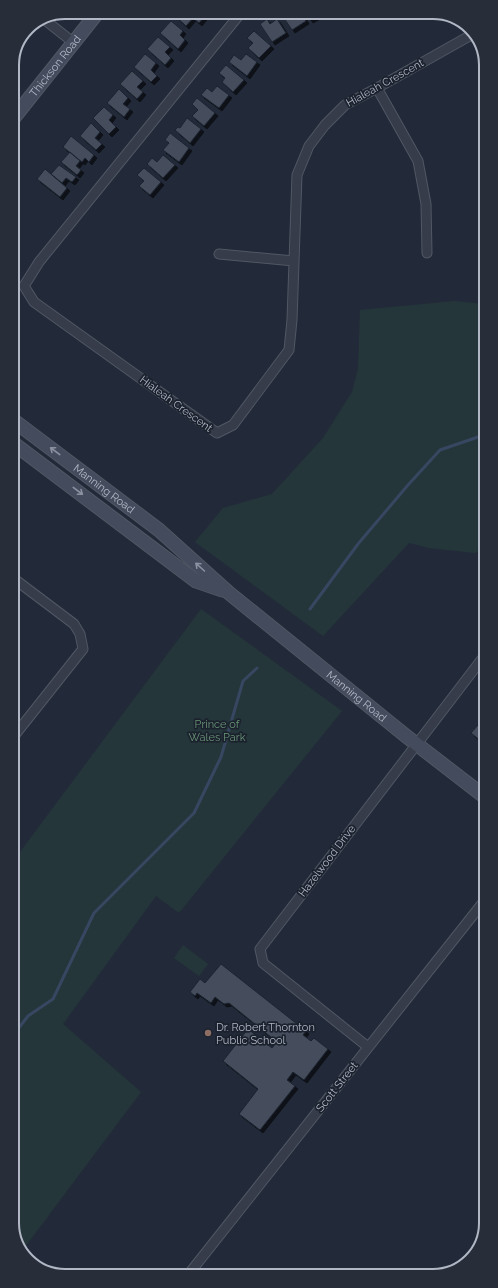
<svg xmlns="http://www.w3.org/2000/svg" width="498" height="1288" font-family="Raleway,sans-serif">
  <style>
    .green { fill: #24363a }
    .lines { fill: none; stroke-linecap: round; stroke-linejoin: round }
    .stream { stroke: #384761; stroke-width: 3 }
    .building { fill: #444d5d; stroke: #1d2430; filter: url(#shadow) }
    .minor-casing { stroke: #515764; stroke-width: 11 }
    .secondary-casing { stroke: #515764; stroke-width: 15 }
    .minor { stroke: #363c49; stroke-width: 9 }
    .secondary { stroke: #444b5c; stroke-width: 13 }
    .oneway { stroke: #8b91a0 }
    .education-dot { fill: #8d6e63; stroke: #1b222e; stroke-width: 1.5 }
    .labels { text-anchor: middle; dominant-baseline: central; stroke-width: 3.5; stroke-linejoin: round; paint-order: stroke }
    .street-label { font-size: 11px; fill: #b1b7c5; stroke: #1b222e }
    .park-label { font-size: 11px; fill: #699576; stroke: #1b222e }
    .poi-label { font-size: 11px; fill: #b1b7c5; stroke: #1b222e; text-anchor: start }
    .rim { fill: none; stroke: #b1b7c5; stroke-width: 2 }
  </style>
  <defs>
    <filter id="shadow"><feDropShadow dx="3" dy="3" stdDeviation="0" flood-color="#0009"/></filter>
  </defs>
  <rect width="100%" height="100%" fill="#222a39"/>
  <path class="green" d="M455,301L484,304V547L475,553L429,548L409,543L323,636L195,542L223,508L272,494L323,438L352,392L358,369L360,310Z
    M201,609L342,711L179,913L156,896L63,1024L141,1092L22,1251L15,1240L14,860Z
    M183,945L208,964L199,976L174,958Z"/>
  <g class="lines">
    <path class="stream" d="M310,609L358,544L408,485L440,450L478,437L484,436
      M14,1034L28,1016L53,999L94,913L194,813L221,757L243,681L257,668"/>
  </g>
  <path class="building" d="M177,12H199L204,17L199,23L193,18L186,26L174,15Z
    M280,12H301L306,21L292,30Z
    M305,12H325L310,20Z
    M267,19L270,24L277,19L286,33L272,42L260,24Z
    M171,21L183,31L180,35L185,40L178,49L160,33Z
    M254,31L271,46L259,58L248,48L253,43L247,38Z
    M158,37L170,47L165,52L171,58L165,65L147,49Z
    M145,54L156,63L151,70L157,76L151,82L134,67Z
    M246,54L257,62L247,76L229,62L234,55L241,60Z
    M226,65L244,80L233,92L222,82L225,78L219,73Z
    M132,71L143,81L137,87L143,92L137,99L120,84Z
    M217,86L229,95L219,108L201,95L207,88L212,92Z
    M119,89L128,98L123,104L130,109L124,117L107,103Z
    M197,98L215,113L204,126L192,116L198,110L192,104Z
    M104,107L113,115L109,120L116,127L109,134L93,118Z
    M187,118L201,129L190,143L175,130L178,127L180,128Z
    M91,123L100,132L95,138L102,144L96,150L80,136Z
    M170,133L189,148L179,162L163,150L169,143L165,140Z
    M71,136L94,155L89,162L85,158L82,162L63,147Z
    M70,152L80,161L76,166L81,170L77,175L61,162Z
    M163,155L175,165L163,178L147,164L152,158L157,162Z
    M59,165L76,177L72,182L66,178L62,183L51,174Z
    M144,168L161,182L150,195L139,186L144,181L137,175Z
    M45,169L67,188L60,197L37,179Z
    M485,717V738L482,742L471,733Z
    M221,964L306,1031L303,1035L311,1041L314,1038L328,1049L304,1080L293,1072L287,1080L295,1086L260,1130L239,1114L258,1089L223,1061L248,1029L272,1048L277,1042L229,1003L224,1004L215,997L211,1003L197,993L195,996L190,992L200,979L205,983Z"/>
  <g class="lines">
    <g class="minor-casing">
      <path id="minor" d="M243,12L240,14L39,262L24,286L34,302L217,433L233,425L289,350L292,320L297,175L309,146L325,125L345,105L377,88L473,34
        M45,20L74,43
        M377,88L418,161L426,204L427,253
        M219,254L294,261
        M13,578L74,624L80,634L83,649L14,736
        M368,1047L263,963L260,949L485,655
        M188,1275L485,900"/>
    </g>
    <g class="secondary-casing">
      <g id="secondary">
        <path id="s1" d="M12,120L98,12"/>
        <path id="s2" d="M13,420L159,530L229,593L406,736L485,797"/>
        <path d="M13,443L196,581L222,590"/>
      </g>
    </g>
    <use href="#minor" class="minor"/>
    <use href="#secondary" class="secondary"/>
  </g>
  <defs><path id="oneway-shaft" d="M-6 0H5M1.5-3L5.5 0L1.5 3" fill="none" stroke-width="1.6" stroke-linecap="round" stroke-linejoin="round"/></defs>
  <g class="oneway">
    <use href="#oneway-shaft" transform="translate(55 451) rotate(-143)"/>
    <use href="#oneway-shaft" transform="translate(78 491) rotate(37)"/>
    <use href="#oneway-shaft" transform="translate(200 567) rotate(-138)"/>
  </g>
  <circle class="education-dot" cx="208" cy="1033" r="4"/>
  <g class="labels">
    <g class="street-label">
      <text stroke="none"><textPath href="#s1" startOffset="69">Thickson Road</textPath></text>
      <text transform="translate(385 83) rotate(-29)">Hialeah Crescent</text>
      <text transform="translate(176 404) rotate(36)">Hialeah Crescent</text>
      <text stroke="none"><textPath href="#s2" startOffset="114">Manning Road</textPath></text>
      <text stroke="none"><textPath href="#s2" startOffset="441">Manning Road</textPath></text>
      <text transform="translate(327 861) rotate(-53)">Hazelwood Drive</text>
      <text transform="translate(337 1087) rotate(-52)">Scott Street</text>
    </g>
    <g class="park-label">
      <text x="217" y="724">Prince of<tspan x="217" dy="13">Wales Park</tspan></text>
    </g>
    <g class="poi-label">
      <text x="216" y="1027">Dr. Robert Thornton<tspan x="216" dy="13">Public School</tspan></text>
    </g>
  </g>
  <path d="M0 0H498V1288H0ZM65 19H433A46 46 0 0 1 479 65V1223A46 46 0 0 1 433 1269H65A46 46 0 0 1 19 1223V65A46 46 0 0 1 65 19Z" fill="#272e3a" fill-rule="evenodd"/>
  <path class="rim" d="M65 19H433A46 46 0 0 1 479 65V1223A46 46 0 0 1 433 1269H65A46 46 0 0 1 19 1223V65A46 46 0 0 1 65 19Z"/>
</svg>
